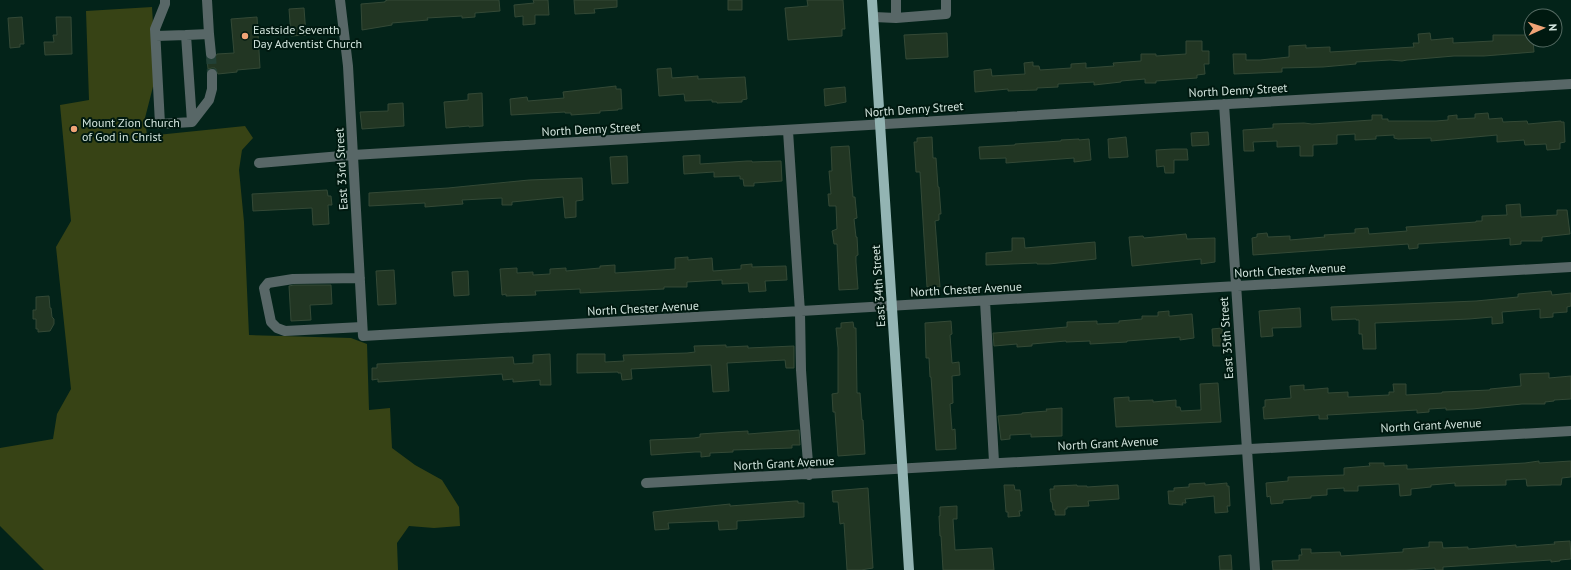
<svg xmlns="http://www.w3.org/2000/svg" width="1571" height="570" font-family="'PT Sans',sans-serif">
  <style>
    .green { fill: #374315 }
    .building { fill: #223623; stroke: #344936 }
    .lines { fill: none; stroke-linecap: round; stroke-linejoin: round }
    .minor-tunnel { stroke: #224036; stroke-width: 10; stroke-dasharray: 10 5; stroke-linecap: butt }
    .minor { stroke: #586767; stroke-width: 10 }
    .major { stroke: #93b4b3; stroke-width: 10 }
    .poi-dot { fill: #efa376; stroke: #001910; stroke-width: 1.5 }
    .labels { text-anchor: middle; dominant-baseline: central; stroke-width: 4; stroke-linejoin: round; paint-order: stroke }
    .poi-label { font-size: 12px; fill: #d2e4dd; stroke: #001910; text-anchor: start }
    .street-label { font-size: 12px; fill: #d2e4dd; stroke: #001910 }
  </style>
  <rect width="100%" height="100%" fill="#032319"/>
  <path class="green" d="M152,7L156,75L145,118L147,136L245,126L253,138L242,150L239,170L244,222L249,335L351,338L367,344L369,410L390,408L392,448L415,465L442,480L459,507L460,526L434,528L409,526L397,543L398,570H44L0,526V448L53,439L57,414L71,389L56,247L71,221L60,105L89,100L86,11Z"/>
  <path class="building" d="M388,0H499L500,11L475,13V17L462,18V16L427,18L428,20L392,23V25L362,30L361,4L385,2V1Z
    M533,0H548L549,15H535V24L523,25V16L515,17L514,5L534,3Z
    M574,0H617V7L594,9L595,13L575,14Z
    M728,0H742V10H728Z
    M807,0H843L845,29H842V36L788,40L785,8L808,6Z
    M304,8L306,35L291,36L289,9Z
    M22,17L24,44H20V47L10,48L8,18Z
    M56,17H71L72,54L45,55L44,42H54L53,35H57Z
    M257,17L260,68L237,70V72L218,74L215,68H212L208,69L207,59L211,60L214,59L217,54L234,53L231,19Z
    M947,33L948,57L906,59L904,35Z
    M1430,33L1431,40L1453,38V43L1493,41V35H1531V40H1533L1534,52L1484,56H1454L1407,60L1402,61L1390,60L1356,62V64L1323,67L1282,68V72L1234,74L1233,54H1246V60H1260L1289,57V46L1306,45V48L1330,47V52L1414,47L1413,43H1419L1418,34Z
    M1186,41H1202V51H1209V64H1204L1205,74L1197,75V78L1156,81V83H1145V79L1121,81V82L1094,85V82L1058,84V87L1037,88V90L1008,91V89L975,92L974,71L991,69L992,76L1025,74L1024,63L1033,62V66H1039L1040,70L1071,68V64L1086,63V68L1114,66L1113,63L1141,61V54H1156V56L1186,54Z
    M671,68L672,78L698,76V79L745,77L747,99L742,100V102L717,103V102H712V100L685,101L684,94L659,96L657,69Z
    M616,86V89H621L622,109H618V110L600,111V113L571,115V113H565V112L511,115L510,99L527,97L528,101L564,98L563,92Z
    M845,87L846,102L825,106L824,89Z
    M482,93L483,126L469,127V126L446,128L444,102L468,100V94Z
    M403,103L404,126L362,129L360,112L388,111V104Z
    M1488,113L1489,119L1502,118L1503,122L1527,121L1528,124L1561,121V122H1564L1565,142L1560,143V149L1547,150L1546,144L1525,145L1524,140L1497,142V135L1431,141V138L1398,139L1394,138V135L1376,136V139L1355,140V134L1337,135V144L1313,145V156H1300V146L1277,147V141L1253,142L1254,151H1244L1243,130L1273,128V124L1304,123L1312,124L1372,120V115H1382V119H1388V121H1436L1448,120V116L1457,115V119L1475,118V114Z
    M1208,132L1209,145L1192,146L1191,133Z
    M932,137L933,158H936L938,187H939L941,214H939V220L935,221L940,287H927L920,172H916L914,142H917V138Z
    M1126,137L1128,157L1109,158L1108,139Z
    M1079,139V140L1089,139L1091,160L1074,162V158L1006,163V158L980,159L979,147L1015,145V144L1061,141V140Z
    M849,146L853,197H855L857,218L854,219L856,237H857L858,255L856,256V262L858,289L839,290L837,244H834L832,231L837,229L836,206H829L828,194H831L829,171H832L831,147Z
    M1173,149H1187L1188,160H1174V173H1165L1164,166L1157,167L1156,150Z
    M700,155V164L747,161H752V162L781,161L782,181L754,183V186H744L743,179H740V176L714,177V172L684,174L683,156Z
    M627,156L628,183L612,184L610,157Z
    M582,178L583,200L576,201V217L565,218L563,197L512,202V205H502V198L462,200L463,204L425,207V203L369,206V193L448,188L529,180Z
    M327,190L328,196H331L332,205H328L329,224L313,225L312,208L253,211L252,194Z
    M1520,204L1521,217L1557,215V210H1567L1570,234L1542,237V241H1521V244L1510,245V238L1500,239L1418,244V248L1409,249L1408,244L1253,255L1252,238L1257,237V234L1267,233L1268,237L1290,236V240L1325,237L1324,235L1355,233V229L1368,228L1369,234L1407,231L1406,227L1476,222V221H1482V216L1507,215L1506,205Z
    M1186,234L1187,239L1215,238V262L1201,264V259L1132,266L1129,237L1143,236L1144,238Z
    M1012,238H1024L1025,248L1095,242L1096,259L1049,264H1037V263L986,265V253L1012,251Z
    M688,257V260L712,258L713,271L741,269V265L752,264V267L786,266L787,280L765,281L766,291L749,292L748,283L722,284V280L687,282V287H664V289L580,293V289L535,291L536,295L506,296V294L502,295L500,269L517,268V273L533,272V275L550,274V269L566,268V271L600,268V266L615,265V273L646,271L675,269V258Z
    M394,270L396,304L378,305L376,271Z
    M468,271L469,295L454,296L452,272Z
    M294,285H331L332,304L310,305L311,320L291,321L289,286Z
    M1551,291L1552,295L1571,293V306L1567,307V312L1553,313V317L1540,318V309L1502,312L1503,323L1492,324V317L1469,319L1375,323L1376,349H1363L1362,334H1359V320H1356V319L1332,320L1331,307L1476,301L1518,297V294Z
    M49,296L50,308H51L52,317L54,319V324L50,331L38,332V329H36V319H33V310H36V297Z
    M1300,308L1301,327L1272,328L1273,336L1261,337L1259,311Z
    M1169,311V316H1171L1192,314L1194,338L1180,340V337L1127,341V342L1090,344V341L1066,342V341L1032,344V346L1017,347V344L994,346L993,333H995L1067,327V322L1097,321V324L1119,323V321L1142,319V316H1158V312Z
    M951,321L952,334L950,335L952,363L959,362L960,375L952,376L953,403L950,404L952,430L955,429L956,449L936,450L931,377H930L929,358H926L925,323Z
    M853,322L854,328H856L857,393H860L862,420H863L865,454L838,456L835,412H833L832,394L838,393V348L836,328H841V323Z
    M1222,328L1223,346H1213L1212,329Z
    M726,345V347L748,346V348L794,346V368H786L785,360L727,363L729,391L713,392L711,365L631,369L632,379L622,380L621,373H618V372L577,373V354H605V362L624,361L623,355L687,353L695,352L694,346Z
    M550,354L551,385H540V380L513,382V379L503,380L502,374L378,382V379L372,380V368H377V364L513,357L514,364L533,363V355Z
    M1549,373V378L1571,376V399L1554,400V401L1545,402V404H1522L1472,409L1446,410V408L1429,409V412L1417,413V410L1346,414L1327,415L1328,419H1319V415L1264,419L1263,407H1265V400L1291,398L1290,386L1304,385V390L1328,388V393L1348,392V397L1389,395V392H1394L1393,384H1406V395L1442,393V392L1490,390V389L1521,386L1520,374Z
    M1218,383L1221,422L1116,427L1114,398L1129,397V401L1153,400V402L1176,400V407H1180L1181,411L1201,410L1200,384Z
    M1062,408V436L1031,437V434L1010,435V439L1001,440L998,416L1022,414V413L1047,411L1046,409H1048Z
    M799,430L800,445H792V448L733,450V452L710,453V456L701,457V452H695L651,455L650,440L694,438L700,437V434L729,432L748,431V434Z
    M1539,461V463L1571,461V477L1562,478L1561,485H1552L1527,486L1526,479L1506,480V485L1455,486V483L1431,485V487L1411,489V495L1400,496L1399,484L1358,486V491H1344V488L1327,489V495L1311,496V498L1283,500V503L1271,504L1270,496L1267,497L1266,483L1288,481V477L1344,475V468L1370,466L1369,463H1384V466L1407,465V469H1412L1525,463Z
    M1205,483V485L1227,483V486H1229L1230,506H1227L1228,512L1215,513L1214,496L1185,499L1186,503H1182L1183,505L1169,504L1168,491H1174V488L1189,487V484Z
    M1004,485H1014L1015,490H1020L1022,511H1019L1020,516L1008,517V512H1006Z
    M1077,485V486H1087V487L1118,485L1119,499L1088,501L1089,506L1067,507V509H1065V515H1055V510H1053L1052,502H1051L1050,489H1054V486Z
    M868,488L873,568L861,570H847L844,523L840,524L838,502H833L832,491Z
    M795,501H798V503H804V517L737,521V529L719,530L718,521L668,523L669,529L655,530L653,512L730,504V506Z
    M957,506V519H953L955,550L992,548L994,570H943L941,536H940L939,516H940V507Z
    M1570,541L1571,559L1560,560V561L1551,562V560L1443,567V570H1435V568L1404,570H1273L1272,561L1299,560V555H1302L1301,549H1311V553L1340,552L1341,556L1403,552V549L1429,547V542H1442L1443,548L1468,547V549L1516,545V547L1555,544L1554,542Z
    M1231,555L1232,570H1220L1219,556Z"/>
  <g class="lines">
    <path class="minor-tunnel" d="M211,54L212,74"/>
    <path class="minor" d="M165,0V4L155,29L160,124L192,122L186,35L209,34L207,0
      M340,0L348,66L363,336L1571,267
      M896,0V18
      M874,17L896,18L946,14V0
      M209,34L211,54
      M156,36L186,35
      M1224,104L1255,570
      M192,122L209,100L212,89V74
      M788,131L800,312L801,370L804,413L809,475
      M259,163L353,155L1571,84
      M360,278L293,279L268,283L264,288L271,322L277,328L285,331L362,327
      M985,301L994,462
      M646,483L1571,431"/>
    <path class="major" d="M872,0L909,570"/>
  </g>
  <g class="poi-dot">
    <circle cx="245" cy="36" r="4"/>
    <circle cx="74" cy="129" r="4"/>
  </g>
  <g class="labels">
    <g class="poi-label">
      <text x="253" y="29">Eastside Seventh<tspan x="253" dy="14">Day Adventist Church</tspan></text>
      <text x="82" y="122">Mount Zion Church<tspan x="82" dy="14">of God in Christ</tspan></text>
    </g>
    <g class="street-label">
      <text transform="translate(1238 90) rotate(-3)">North Denny Street</text>
      <text transform="translate(914 109) rotate(-4)">North Denny Street</text>
      <text transform="translate(591 129) rotate(-3)">North Denny Street</text>
      <text transform="translate(341 169) rotate(-93)">East 33rd Street</text>
      <text transform="translate(1290 270) rotate(-3)">North Chester Avenue</text>
      <text transform="translate(878 286) rotate(-94)">East 34th Street</text>
      <text transform="translate(966 289) rotate(-3)">North Chester Avenue</text>
      <text transform="translate(643 308) rotate(-3)">North Chester Avenue</text>
      <text transform="translate(1226 338) rotate(-94)">East 35th Street</text>
      <text transform="translate(1431 425) rotate(-3)">North Grant Avenue</text>
      <text transform="translate(1108 443) rotate(-3)">North Grant Avenue</text>
      <text transform="translate(784 463) rotate(-3)">North Grant Avenue</text>
    </g>
  </g>
  <g transform="translate(1543 28) rotate(87)"><circle r="19" fill="#001910" stroke="#546a62"/>
  <path d="M0-3L7 15L0 10L-7 15Z" fill="#efa376"/>
  <text y="-6" font-size="11" font-weight="bold" text-anchor="middle" fill="#d2e4dd">N</text>
  </g>
</svg>
